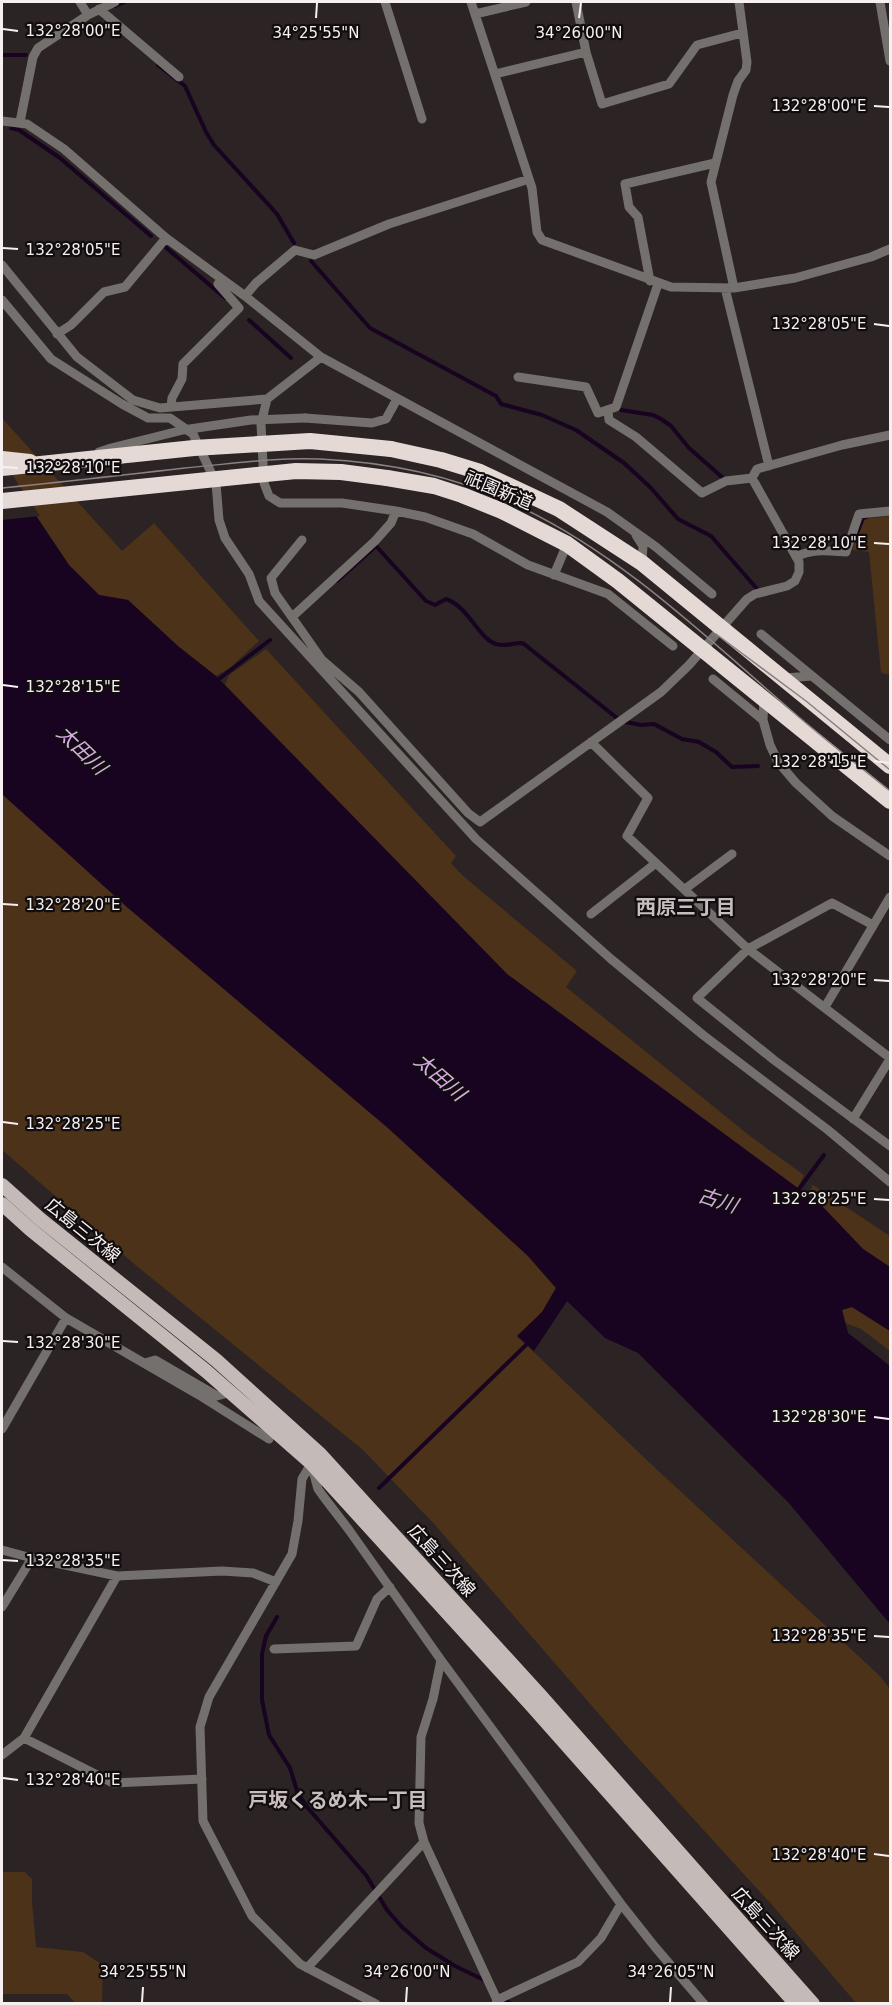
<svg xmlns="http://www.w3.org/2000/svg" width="892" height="2005" font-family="'DejaVu Sans','Noto Sans JP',sans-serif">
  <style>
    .green { fill: #4b3218 }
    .water { fill: #180320 }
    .pier { fill: #2b2324 }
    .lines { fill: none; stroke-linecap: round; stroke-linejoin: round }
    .stream { stroke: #180320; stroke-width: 4 }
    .street { stroke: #74706e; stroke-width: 9 }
    .primary { stroke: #c4bbb8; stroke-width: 14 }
    .highway { stroke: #e4d9d5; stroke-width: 16 }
    .tram { stroke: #898182; stroke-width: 1.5 }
    .street-bridge { stroke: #74706e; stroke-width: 9 }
    .highway-bridge { stroke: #e4d9d5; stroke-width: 16 }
    .ticks { fill: none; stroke: #f7f0f1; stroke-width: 2 }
    .labels { text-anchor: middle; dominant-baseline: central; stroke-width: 4.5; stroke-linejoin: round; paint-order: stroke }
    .street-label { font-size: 18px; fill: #f7f0f1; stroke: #110d0e }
    .water-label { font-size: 20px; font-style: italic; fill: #d6abe6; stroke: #110d0e }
    .neighbourhood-label { font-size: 20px; font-weight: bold; fill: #c9bebf; stroke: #110d0e }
    .ticks-label { font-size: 15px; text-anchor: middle; fill: #f7f0f1; stroke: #110d0e; stroke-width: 4.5; stroke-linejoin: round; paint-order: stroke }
  </style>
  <rect width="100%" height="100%" fill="#2b2324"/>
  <path class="green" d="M2,418L122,551L154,523L259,641L231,667L216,676L179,647L128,600L99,595L69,565L2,465Z
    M890,516V675L881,673L869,552L852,550L864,519Z
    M266,649L456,856L451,863L462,875L577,971L566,987L750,1136L804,1175L798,1188L507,974L225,685L229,675Z
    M2,794L127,907L388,1128L528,1256L556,1288L542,1312L518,1337L651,1464L880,1676L890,1689V2003H856L773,1906L624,1743L435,1525L363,1450L133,1263L2,1150Z
    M813,1185L890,1236V1267L863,1249L822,1206L807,1195Z
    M852,1307L890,1331V1351L861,1329L845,1323L842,1309Z
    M2,1872H25L32,1879V1901L36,1947L83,1952L103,1965L102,2003H75L67,1994H2Z"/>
  <path class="water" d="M2,465L69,565L99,595L128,600L179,647L216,676L507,974L822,1206L863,1249L890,1267V1331L852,1307L842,1310L848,1333L890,1366V1624L788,1502L638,1353L605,1338L567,1301L534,1351L517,1336L542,1312L556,1288L528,1256L388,1128L127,907L2,794Z"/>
  <path class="pier" d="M2,462L4,463L40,516L2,520Z"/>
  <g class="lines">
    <path class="stream" d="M115,6L125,2
      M2,55H26
      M158,65L185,86L206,132L214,145L277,214L294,243
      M11,128L19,130L60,158L151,236
      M163,245L225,298
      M311,261L370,328L496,396L501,404L542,415L576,430L624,463L650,487L678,519L711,536L758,590
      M249,320L291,358
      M621,410L653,415L661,419L671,426L689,448L723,478
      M857,533L863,518L866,517
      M337,581L376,546L426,601L435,605L446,599C469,607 478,638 496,644C503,647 514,643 521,643L524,644L617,718
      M219,679L270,640
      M626,722L641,725L654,724L682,739L699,742L716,752L732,767L758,766
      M796,1193L824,1155
      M379,1488L529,1342
      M277,1617L266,1636L262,1654V1700L269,1735L290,1768L298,1794L307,1807L366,1875L387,1910L402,1927L426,1948L455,1966L482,1979
      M507,2001L511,2004"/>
    <path class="street" d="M80,2L88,15
      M385,2L422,119
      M471,2L532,188L537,232L542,240L671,287L734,288L795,278L871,257L890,249
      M880,2L890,61
      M99,9L179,77
      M475,14L526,2
      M586,52L602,104L669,84L697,45L742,33
      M495,74L586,52L576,2
      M2,121L27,124L64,149L166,238L245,296L321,357L607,512L656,547L712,594
      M20,122L33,57L38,48L88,15L115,2
      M2,265L77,357L133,400L160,408L267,399
      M650,281L638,217L629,207L625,184L715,163
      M725,288L769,466
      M734,288L711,182L733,95L738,81L746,70L747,62L739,2
      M245,296L256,283L295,250L314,255L389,224L529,179
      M2,300L51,359L122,404L148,418H170L193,434L216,483L219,520L225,538L249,574L259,601L476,839L611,959L703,1035L828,1130L890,1182
      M57,334L71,325L104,292L125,287L166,238
      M321,357L267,399L261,424L264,483L269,496L280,503H342L396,511L425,517L473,534L528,565L608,594L673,646
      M518,377L586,387L598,413L616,407L658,284
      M171,407L172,398L182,379L183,364L239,308L218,284L221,280
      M608,411L609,420L636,437L702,493L726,481L752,478L757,469L842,445L890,435
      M305,418L372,423L386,419L397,399
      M636,535L643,546L642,563
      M302,540L271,578L275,593L322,660L359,692L468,813L480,822L661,692L689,665L747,599L755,594L787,586L795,581L799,572V562L752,478
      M796,557C812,548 829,551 846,552L859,514L890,511
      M554,575L567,544
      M292,617L375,541L391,523L396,511
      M761,634L890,740
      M784,678L812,676
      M713,679L763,720
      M764,699L763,720L770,745L778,762L796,783L832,816L890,856
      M591,742L648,798L627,836L748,949L890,1058
      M685,889L732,854
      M591,914L656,863
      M873,925L832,903L748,949L697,998L774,1060L890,1146
      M825,1007L890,897
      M853,1119L890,1059
      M2,1267L66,1318L199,1395L269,1439
      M145,1363L155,1360L217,1396L231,1392
      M2,1429L66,1318
      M312,1462L302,1479L298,1521L292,1554L209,1697L200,1727L203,1821L252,1916L300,1964L376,2004
      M312,1467L318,1489L323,1496L349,1530L441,1660L621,1904L655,1947L704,2004
      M2,1550L32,1558L117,1576L222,1571L253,1573L276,1582
      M2,1607L32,1558
      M274,1649L356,1646L377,1599L390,1587
      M441,1660L433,1699L421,1737L419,1823L424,1842L497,2000
      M24,1738L113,1783L202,1779
      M2,1755L24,1738L117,1576
      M307,1968L424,1842
      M496,2003L497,2000L578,1962L601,1938L621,1904"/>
    <path class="primary" d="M2,1185L40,1219L216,1360L320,1454L540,1695L813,2004
      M2,1204L31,1230L206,1371L311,1463L532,1706L796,2004"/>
    <path class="highway" d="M391,449L441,460L480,472L559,509L642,563L890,766
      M2,459L30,462
      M387,478L434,486L462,495L502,511L567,544L618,581L890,801"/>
    <path class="tram" d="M2,488C63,482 124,475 185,468C230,464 275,457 320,459C386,462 454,476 514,504C620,553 706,637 793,712C825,740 858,765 890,791
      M716,634L806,701L890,770"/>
    <path class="street-bridge" d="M99,452L111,448L183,430L251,420L305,418"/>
    <path class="highway-bridge" d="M2,468L194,448L310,441L391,449
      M2,501L296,471L341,472L387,478"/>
  </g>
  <path class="ticks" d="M316,18L317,3M579,18L581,3M3,29L18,31M874,106L889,107M3,248L18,249M874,324L889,326M3,467L18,468M874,543L889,544M3,685L18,687M874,761L889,763M3,904L18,905M874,980L889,981M3,1122L18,1124M874,1199L889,1200M3,1341L18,1342M874,1417L889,1419M3,1560L18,1561M874,1636L889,1637M3,1778L18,1780M874,1854L889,1856M142,2002L143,1987M406,2002L407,1987M670,2002L671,1987"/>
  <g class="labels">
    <g class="street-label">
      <text transform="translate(499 490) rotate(23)">祇園新道</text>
      <text transform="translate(83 1230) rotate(39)">広島三次線</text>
      <text transform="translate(442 1560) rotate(48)">広島三次線</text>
      <text transform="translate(766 1923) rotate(48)">広島三次線</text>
    </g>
    <g class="water-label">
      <text transform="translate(82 750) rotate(44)">太田川</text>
      <text transform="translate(440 1077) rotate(41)">太田川</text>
      <text transform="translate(718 1200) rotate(18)">古川</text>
    </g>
    <g class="neighbourhood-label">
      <text x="686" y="907">西原三丁目</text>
      <text x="338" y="1800">戸坂くるめ木一丁目</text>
    </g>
  </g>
  <g class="ticks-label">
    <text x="73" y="36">132°28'00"E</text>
    <text x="316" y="38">34°25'55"N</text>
    <text x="579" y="38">34°26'00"N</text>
    <text x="819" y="111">132°28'00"E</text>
    <text x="73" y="255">132°28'05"E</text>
    <text x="819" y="329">132°28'05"E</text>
    <text x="73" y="473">132°28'10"E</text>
    <text x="819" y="548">132°28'10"E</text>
    <text x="73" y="692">132°28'15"E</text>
    <text x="819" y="767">132°28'15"E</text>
    <text x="73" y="910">132°28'20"E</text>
    <text x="819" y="985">132°28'20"E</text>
    <text x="73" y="1129">132°28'25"E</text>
    <text x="819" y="1204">132°28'25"E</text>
    <text x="73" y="1348">132°28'30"E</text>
    <text x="819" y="1422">132°28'30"E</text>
    <text x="73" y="1566">132°28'35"E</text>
    <text x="819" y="1641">132°28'35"E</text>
    <text x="73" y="1785">132°28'40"E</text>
    <text x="819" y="1860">132°28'40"E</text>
    <text x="143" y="1977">34°25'55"N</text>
    <text x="407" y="1977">34°26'00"N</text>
    <text x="671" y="1977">34°26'05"N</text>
  </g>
  <rect width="892" height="2005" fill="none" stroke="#f7f0f1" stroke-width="6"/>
</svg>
